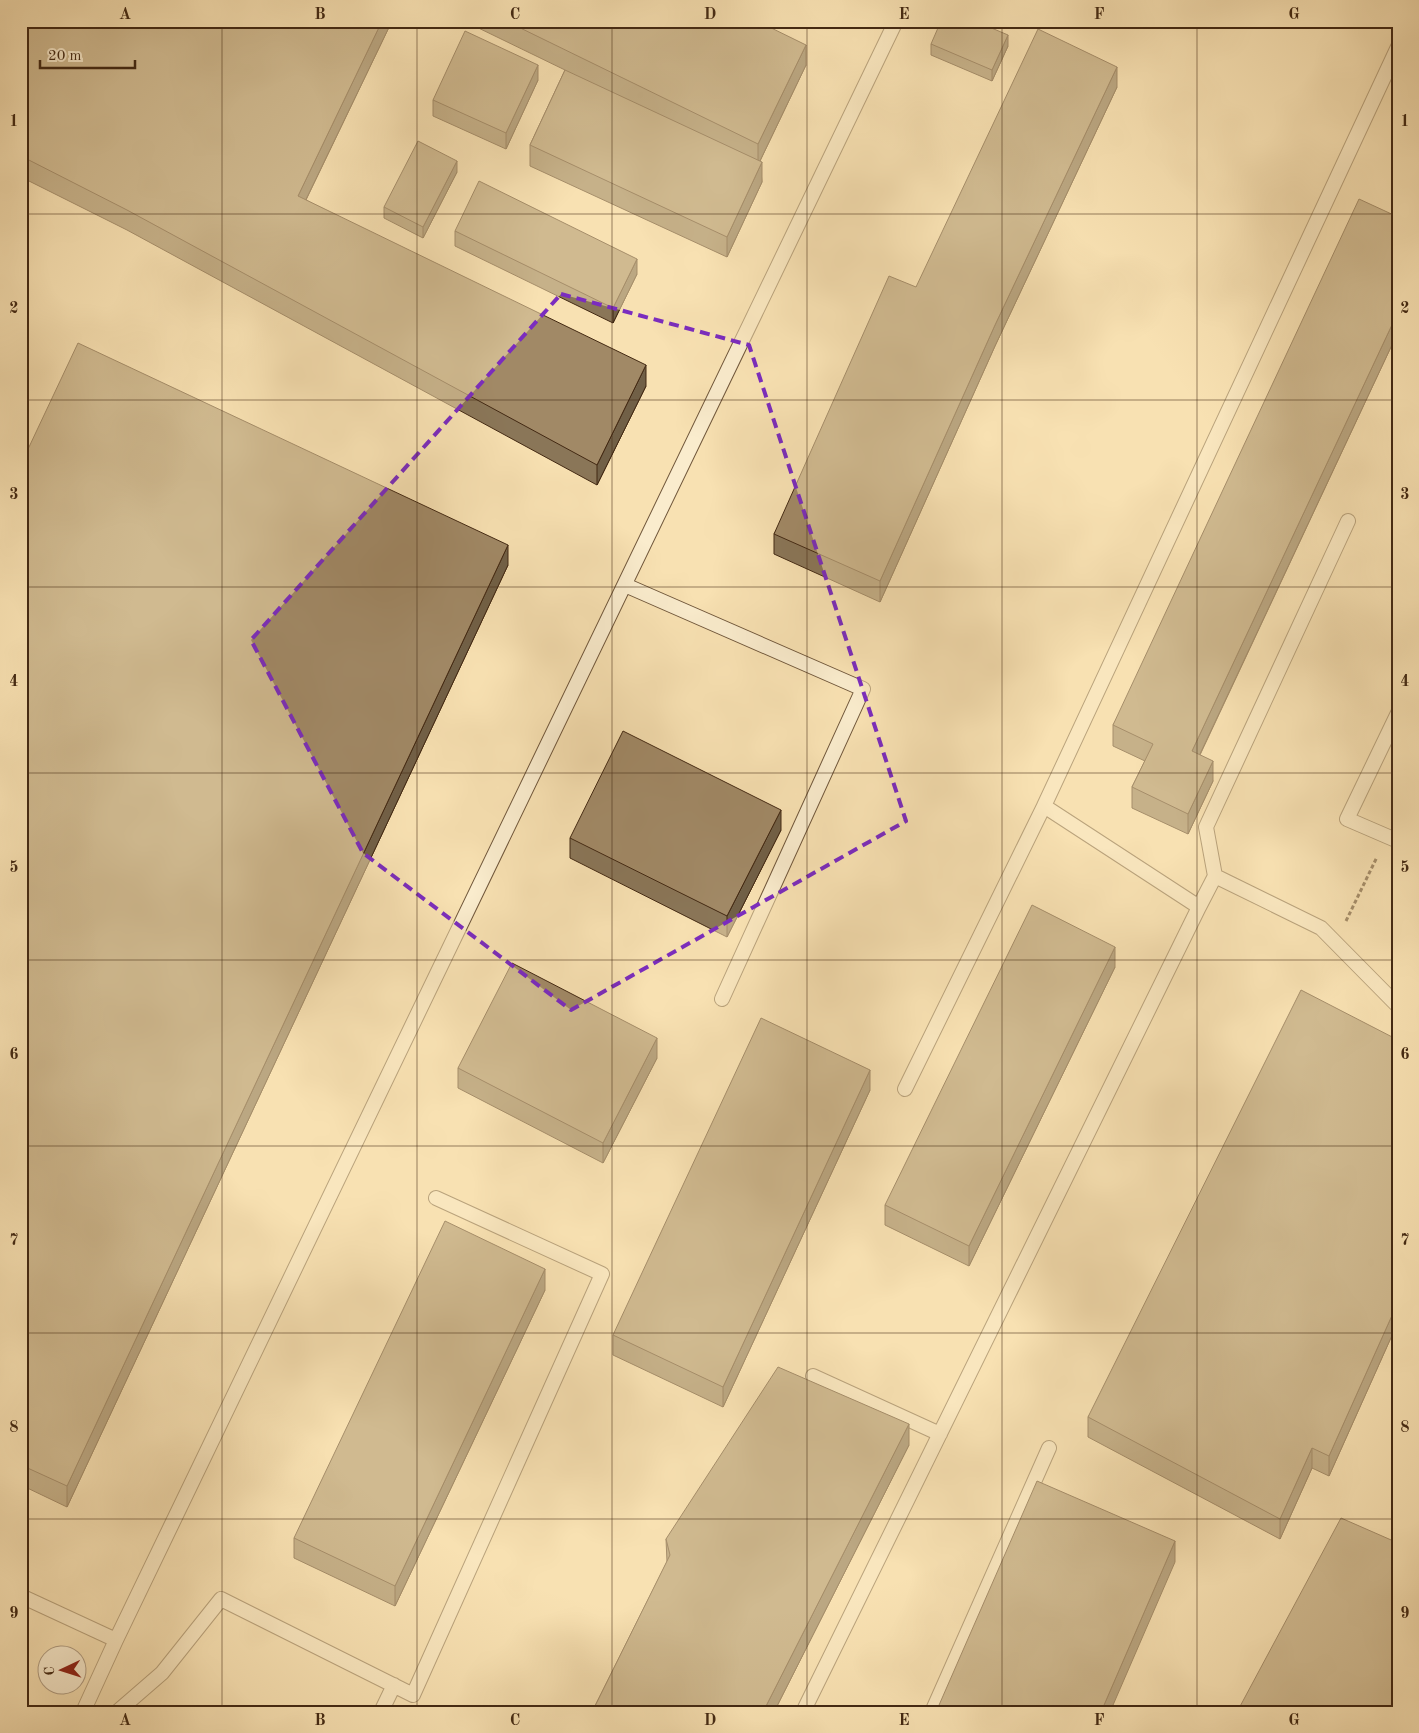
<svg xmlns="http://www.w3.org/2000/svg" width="1419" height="1733" font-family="'Old Standard TT',serif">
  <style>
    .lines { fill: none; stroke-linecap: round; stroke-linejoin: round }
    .service-casing { stroke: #70573b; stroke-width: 16 }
    .path { stroke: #432913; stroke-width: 3; stroke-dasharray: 4 2.5; stroke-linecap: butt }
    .service { stroke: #faeccd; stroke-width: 14 }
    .wall { fill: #8a7658; stroke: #432913 }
    .shaded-wall { fill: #716047; stroke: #432913 }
    .building { fill: #a18966; stroke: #432913 }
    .marked { fill: none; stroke: #7b2cbf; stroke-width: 4; stroke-dasharray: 10 6; stroke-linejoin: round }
    .grid { fill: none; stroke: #432913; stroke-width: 1; stroke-opacity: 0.55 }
    .neatline { fill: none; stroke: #432913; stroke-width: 2 }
    .grid-label { font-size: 16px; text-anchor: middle; font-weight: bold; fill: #432913 }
  </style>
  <rect width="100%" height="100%" fill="#f8e1b2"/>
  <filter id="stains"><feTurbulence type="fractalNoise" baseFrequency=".004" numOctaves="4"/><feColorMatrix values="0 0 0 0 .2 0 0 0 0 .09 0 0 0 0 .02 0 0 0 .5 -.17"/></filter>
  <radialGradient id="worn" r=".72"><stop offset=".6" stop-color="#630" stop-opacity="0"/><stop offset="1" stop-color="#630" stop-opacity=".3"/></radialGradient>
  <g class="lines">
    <g class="service-casing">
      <path id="service" d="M625,585L863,689L722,999
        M1398,713L1347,819L1398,841
        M1215,876L1206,827L1348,521
        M1199,907L1215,876L1321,928L1398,1006
        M905,1089L1044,806
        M813,1376L940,1434
        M21,1596L116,1640
        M83,1712L116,1640L896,21
        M117,1712L162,1673L221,1599L413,1695L602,1274L436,1198
        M381,1712L394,1685
        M803,1712L1199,907L1044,806L1398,47
        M932,1712L1049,1448"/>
    </g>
    <path class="path" d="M1346,921L1377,857"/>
    <use href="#service" class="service"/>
  </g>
  <path class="wall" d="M21,21H392L306,200L646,386L597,485L127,230L21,177Z
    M464,21H757L806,65L760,161L762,182L727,257L530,166V145L565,70Z
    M931,44L1008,46L992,81L931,55Z
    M538,80L506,149L433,116V100Z
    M1117,87L995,346L880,602L774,554V534L916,287Z
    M457,172L423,238L384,218V207Z
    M1398,217V332L1200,755L1213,781L1188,834L1132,808V787L1145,761L1113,746V725Z
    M455,231L637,274L613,323L455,246Z
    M21,464L508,565L67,1507L21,1485Z
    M781,830L727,937L570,858V838Z
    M1115,967L969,1266L885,1225V1205Z
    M1398,1040V1322L1329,1476L1312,1468L1280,1539L1088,1437V1417Z
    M657,1058L603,1163L458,1088V1068Z
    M870,1090L723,1407L613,1355V1335Z
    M545,1290L395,1606L294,1558V1538Z
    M909,1445L774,1712H593V1710L667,1562L666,1539Z"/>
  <path class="shaded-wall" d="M382,21H392L298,216V196Z
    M1008,35V46L992,81V70Z
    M806,45V65L758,165V144Z
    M538,65V80L506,149V133Z
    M1117,67V87L995,346L880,602V581L995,325Z
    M457,161V172L423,238V227Z
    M762,162V182L727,257V237Z
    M637,259V274L613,323V308Z
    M1398,312V332L1192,771V751Z
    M646,365V386L597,485V465Z
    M508,545V565L67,1507V1486Z
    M1213,761V781L1188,834V814Z
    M781,810V830L727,937V916Z
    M1115,947V967L969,1266V1246Z
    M657,1038V1058L603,1163V1143Z
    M870,1070V1090L723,1407V1387Z
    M545,1269V1290L395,1606V1586Z
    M1398,1302V1322L1329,1476V1456Z
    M909,1424V1445L774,1712H763Z
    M1312,1448V1468L1280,1539V1519Z
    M1175,1541V1562L1110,1712H1101Z"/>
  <path class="building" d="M21,21H382L298,196L646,365L597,465L127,210L21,156Z
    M506,21H757L806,45L758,144Z
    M941,21H975L1008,35L992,70L931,44Z
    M1038,29L1117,67L995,325L880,581L774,534L889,276L916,287Z
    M465,31L538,65L506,133L433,100Z
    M565,70L762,162L727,237L530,145Z
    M418,141L457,161L423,227L384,207Z
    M479,181L637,259L613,308L455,231Z
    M1359,199L1398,217V312L1192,751L1213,761L1188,814L1132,787L1153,744L1113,725Z
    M78,343L508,545L67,1486L21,1465V464Z
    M623,731L781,810L727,916L570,838Z
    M1032,905L1115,947L969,1246L885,1205Z
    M512,963L657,1038L603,1143L458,1068Z
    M1301,990L1398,1040V1302L1329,1456L1312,1448L1280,1519L1088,1417Z
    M761,1018L870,1070L723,1387L613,1335Z
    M445,1221L545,1269L395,1586L294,1538Z
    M778,1367L909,1424L763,1712H598L593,1710L670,1555L666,1539Z
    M1037,1481L1175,1541L1101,1712H936Z
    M1341,1518L1398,1543V1712H1237Z"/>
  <path d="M0 0H1419V1733H0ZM561,294L749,345L906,821L571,1010L363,853L251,640Z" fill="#f8e1b2" fill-opacity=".55" fill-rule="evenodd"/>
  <path class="marked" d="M561,294L749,345L906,821L571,1010L363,853L251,640Z"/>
  <path class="grid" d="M222,21V1712M417,21V1712M612,21V1712M807,21V1712M1002,21V1712M1197,21V1712M21,214H1398M21,400H1398M21,587H1398M21,773H1398M21,960H1398M21,1146H1398M21,1333H1398M21,1519H1398"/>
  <rect width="1419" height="1733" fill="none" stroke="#f8e1b2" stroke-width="55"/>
  <g transform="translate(62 1670) rotate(266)"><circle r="24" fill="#faeccd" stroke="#b19e83"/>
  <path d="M0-4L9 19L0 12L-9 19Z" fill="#8f2418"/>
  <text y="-8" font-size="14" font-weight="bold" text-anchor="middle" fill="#432913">С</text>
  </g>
  <path d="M40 60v8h95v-8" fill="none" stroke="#432913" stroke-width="2.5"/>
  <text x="48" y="60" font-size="15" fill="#432913" stroke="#faeccd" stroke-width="4" paint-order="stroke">20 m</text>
  <rect x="28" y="28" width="1364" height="1678" class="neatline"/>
  <g class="grid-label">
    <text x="125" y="19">A</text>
    <text x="320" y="19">B</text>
    <text x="515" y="19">C</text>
    <text x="710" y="19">D</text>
    <text x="904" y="19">E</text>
    <text x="1099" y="19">F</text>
    <text x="1294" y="19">G</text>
    <text x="14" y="126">1</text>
    <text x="1405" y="126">1</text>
    <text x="14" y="313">2</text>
    <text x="1405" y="313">2</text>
    <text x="14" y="499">3</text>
    <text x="1405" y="499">3</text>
    <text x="14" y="686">4</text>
    <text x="1405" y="686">4</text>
    <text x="14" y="872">5</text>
    <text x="1405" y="872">5</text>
    <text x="14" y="1059">6</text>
    <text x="1405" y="1059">6</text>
    <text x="14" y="1245">7</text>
    <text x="1405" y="1245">7</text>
    <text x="14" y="1432">8</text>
    <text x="1405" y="1432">8</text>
    <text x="14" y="1618">9</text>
    <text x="1405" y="1618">9</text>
    <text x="125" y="1725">A</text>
    <text x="320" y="1725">B</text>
    <text x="515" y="1725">C</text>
    <text x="710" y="1725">D</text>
    <text x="904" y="1725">E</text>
    <text x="1099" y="1725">F</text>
    <text x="1294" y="1725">G</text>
  </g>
  <rect width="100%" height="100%" filter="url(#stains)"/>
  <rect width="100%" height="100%" fill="url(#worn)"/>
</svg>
